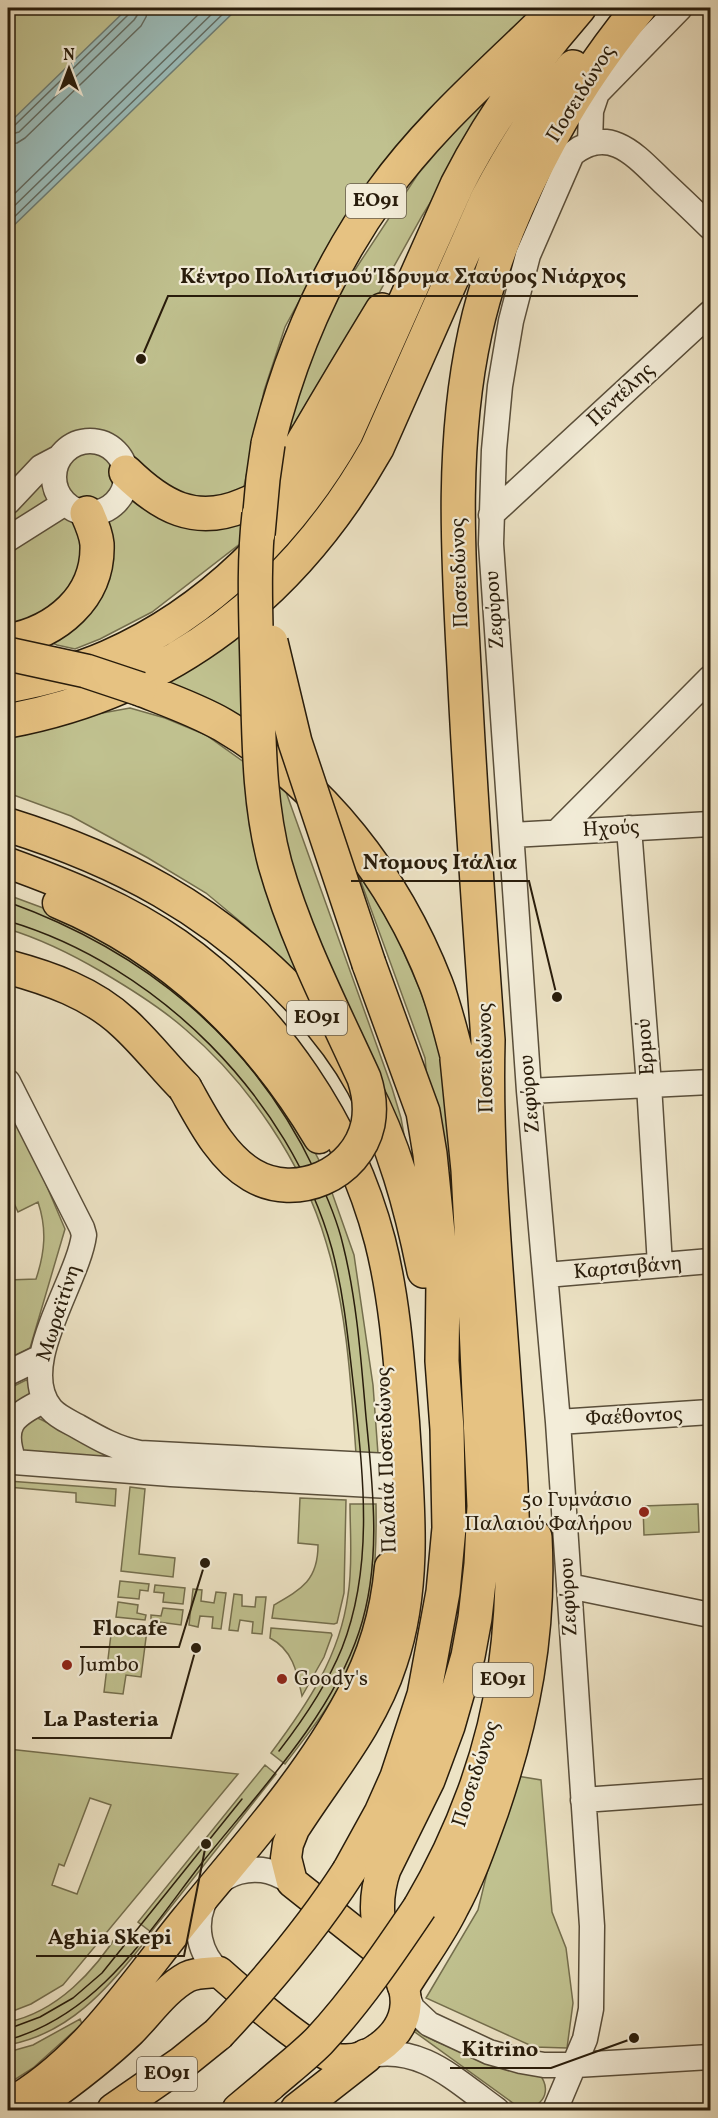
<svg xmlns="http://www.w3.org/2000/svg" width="718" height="2118" font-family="Vollkorn,serif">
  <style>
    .green { fill: #c0c18f; stroke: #746e4d; stroke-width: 1.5; fill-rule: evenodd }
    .water { fill: #9bbdbb; stroke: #6d7d75; stroke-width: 1.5 }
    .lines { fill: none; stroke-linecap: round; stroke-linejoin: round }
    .shore { stroke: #626c63; stroke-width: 1.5 }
    .minor-casing { stroke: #594e3a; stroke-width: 27 }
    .major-casing { stroke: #281c0b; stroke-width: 33 }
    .highway-casing { stroke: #281c0b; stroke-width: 36 }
    .minor { stroke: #f3edd9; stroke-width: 24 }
    .major { stroke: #e6c282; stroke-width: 30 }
    .highway { stroke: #e6c282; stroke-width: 33 }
    .tram { stroke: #281c0b; stroke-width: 1.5 }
    .highway-bridge-casing { stroke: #281c0b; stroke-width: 36; stroke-linecap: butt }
    .highway-bridge { stroke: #e6c282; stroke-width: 33 }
    .poi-dot { fill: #8f2418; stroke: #f3edd9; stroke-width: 2 }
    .labels { text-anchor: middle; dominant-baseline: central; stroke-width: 4.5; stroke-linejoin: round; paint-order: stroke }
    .shield { fill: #f3edd9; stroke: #655b49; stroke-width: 1.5 }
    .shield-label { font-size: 20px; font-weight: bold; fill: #281c0b }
    .street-label { font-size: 21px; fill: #281c0b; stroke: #f3edd9 }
    .poi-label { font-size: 21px; fill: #281c0b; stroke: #f3edd9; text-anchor: start }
    .leader { fill: none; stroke: #281c0b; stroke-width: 2 }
    .callout-dot { fill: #281c0b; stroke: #f3edd9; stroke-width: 2 }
    .callout-label { font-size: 22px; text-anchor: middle; font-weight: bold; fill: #281c0b; stroke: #f3edd9; stroke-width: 4.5; stroke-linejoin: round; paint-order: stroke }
  </style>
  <rect width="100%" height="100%" fill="#ede3c5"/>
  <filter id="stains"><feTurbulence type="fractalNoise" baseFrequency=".00333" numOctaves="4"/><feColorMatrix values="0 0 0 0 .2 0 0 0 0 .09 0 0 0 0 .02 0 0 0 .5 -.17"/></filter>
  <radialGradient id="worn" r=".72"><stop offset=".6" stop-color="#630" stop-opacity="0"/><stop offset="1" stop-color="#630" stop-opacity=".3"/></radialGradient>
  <path class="green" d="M8,8H535L509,35L322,259L285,327L264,391L243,491L241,543L152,612L100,639L75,649L57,645L8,624Z
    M510,74L422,216L345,354L281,450L295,399L318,336L345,285L418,174L447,140Z
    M245,599L271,723L279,747L161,682Z
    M130,708L165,718L206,735L286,792L392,1088L401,1118L410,1168L311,996L248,928L206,893L148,858L71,816L8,793V730Z
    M352,857L397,937L420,990L437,1037L450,1119L467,1481L456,1329L431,1123L425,1058Z
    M8,895L54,912L93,929L206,1008L309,1141L324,1170L354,1255L373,1385L378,1454H356C351,1384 347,1310 326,1242C303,1163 248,1082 185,1029C160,1007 131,989 102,972C73,955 41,939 8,929Z
    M8,1095L65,1229L30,1348L8,1359V1280L36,1279C45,1252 47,1229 38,1202L18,1212L8,1190Z
    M26,1380L31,1382L33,1398L8,1409V1389Z
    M33,1416L42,1420L119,1459L46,1456L19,1450L18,1427Z
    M8,1481L116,1489L115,1506L76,1502V1493L8,1487Z
    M130,1487L145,1489L139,1554L175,1558L173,1577L121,1571Z
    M300,1498L346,1500L344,1593L337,1623L334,1624L272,1618L274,1605C302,1589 318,1580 318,1545L298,1543Z
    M350,1504H376C377,1561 374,1617 349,1669C332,1704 308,1734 285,1764L271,1753C307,1705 340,1656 348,1595C353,1566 350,1533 350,1504Z
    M698,1504L699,1532L644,1535L643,1506Z
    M120,1581L149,1584L148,1591L140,1590L139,1599L118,1597Z
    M155,1585L185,1588L183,1604L163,1602L164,1593L154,1592Z
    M193,1589L202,1590L201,1601L214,1603L216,1592L226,1593L221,1629L212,1628L213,1617L200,1616L198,1627L189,1625Z
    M234,1594L242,1595V1606L255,1607L256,1597H266L262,1634L252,1633L253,1622L240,1620L238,1631L229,1630Z
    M118,1602L138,1605L137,1613L146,1615L145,1620L116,1617Z
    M163,1608L183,1610L181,1625L151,1621V1615L161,1616Z
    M112,1626L147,1630L141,1677L126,1675L123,1694L104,1692Z
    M271,1628L331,1633L332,1635L324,1657L302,1696C297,1672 293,1650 270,1638Z
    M8,1749L238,1774L63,1985L31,2004L8,2013ZM90,1798L111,1805L77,1894L52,1885L59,1864L64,1866Z
    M265,1765L276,1774L151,1932L138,1922Z
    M511,1775L541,1780L552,1912L566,1948L573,2003L567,2048L534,2047L426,1998L478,1910Z
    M121,1929L143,1944C107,1990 68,2034 8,2045V2022C57,2012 95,1971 121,1929Z
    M80,2019L82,2024L33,2068L8,2084V2052L33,2045Z
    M401,2022L435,2041L474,2057L540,2075C554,2093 539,2113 517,2106Z"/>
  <path class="water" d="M128,8H238L8,231V124Z"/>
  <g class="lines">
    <path class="shore" d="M8,128L14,126L129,14L131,8
      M8,135L19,132L134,20L138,14L139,8
      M8,144L17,143L25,138L141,26L146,17L148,8
      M8,200L205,8
      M8,212L218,8
      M8,223L229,8"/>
    <g class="minor-casing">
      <path id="minor" d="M590,144L591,111L597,93L680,8
        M54 477a36 36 0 1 1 72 0a36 36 0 1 1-72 0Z
        M8,502L41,467L60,457
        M491,515L710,313
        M8,539L65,503
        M629,828L649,1085L660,1265
        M557,832L710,678
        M512,835L710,824
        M8,1082L82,1228L84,1235C78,1282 15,1366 51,1409C58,1417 68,1421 77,1426C98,1438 117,1449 140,1453L407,1467
        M529,1091L710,1082
        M546,1275L710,1261
        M8,1373L41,1357
        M558,1422L710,1412
        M8,1457L14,1462L171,1474L408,1487
        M14,1462C1,1425 12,1416 45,1400
        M569,1586L710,1615
        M583,1800L710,1791
        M219,1972C178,1934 203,1864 262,1870C273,1871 282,1876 292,1882
        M405,1989L412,2008L429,2024L489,2052L521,2061L544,2065H576L710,2057
        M366,2056C420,2043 456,2081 497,2110
        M555,2110L585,2039L591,2009L592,1926L558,1422L529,1091L491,544L494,450L500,386L511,321L528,255L572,154C610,124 636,156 663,182C679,197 695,212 710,227"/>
    </g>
    <g class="major-casing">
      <path id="major" d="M8,863C66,884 126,908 177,944C275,1013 350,1126 380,1241C395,1300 399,1361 404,1422C409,1502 418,1585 392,1662C372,1725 329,1774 294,1829L288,1844L286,1858L292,1882L384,1955C414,1987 414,2024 377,2049C366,2057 352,2061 338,2059C315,2055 239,1990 219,1972C209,1973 197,1972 187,1977C165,1989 148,2014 130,2032C100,2061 66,2086 32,2110
        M58,903C170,950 257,1034 319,1138
        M8,2104C82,2064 134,1983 186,1919C244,1848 308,1778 351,1697C373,1657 386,1612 390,1567"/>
    </g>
    <g class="highway-casing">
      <path id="highway" d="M268,444C290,354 328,267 382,192C427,129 487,77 542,23
        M126,472C161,506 195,526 244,505C251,502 262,498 268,493C285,478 297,451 309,432C333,391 357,351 382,310
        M8,641C56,632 99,598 97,544C96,533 91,522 87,513
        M8,686C41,680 76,671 108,657C209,613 292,529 346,434L457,185C490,120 531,63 579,8
        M140,689C168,700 197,710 223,725C322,783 395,878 436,984C448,1015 454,1048 464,1080
        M8,721C173,690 295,593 377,448L487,199C512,152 539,108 573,67
        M8,825C120,860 212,909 295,995C321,1022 345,1052 363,1085C394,1144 411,1206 424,1271
        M8,967C49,978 92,993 124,1023C146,1043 164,1067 185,1088
        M349,1871L381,1813L397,1777L424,1695L443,1592L449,1528L447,1429L442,1361L443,1282L430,1154L423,1112L369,964
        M420,1907C462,1836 494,1752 505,1669C518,1577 512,1485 505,1393C497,1275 485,1158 488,1040C479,915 470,791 464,667C458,556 451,443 475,333C500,219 565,97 639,8
        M384,1955C378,1923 373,1901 384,1869L428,1780L448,1726L468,1656L475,1618L481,1564L484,1506L475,1304L468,1170L457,1059
        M404,1985C420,1959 439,1934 452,1907C469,1876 480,1843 492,1810C523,1719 540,1634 535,1537
        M114,2110L182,2063L218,2034
        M239,2110L270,2084
        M297,2110L366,2056"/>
    </g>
    <use href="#minor" class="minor"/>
    <use href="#major" class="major"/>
    <use href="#highway" class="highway"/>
    <path class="tram" d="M8,902C144,951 252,1038 315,1171C326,1194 337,1219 343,1245C357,1301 361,1360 366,1417C373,1488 382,1563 359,1632C331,1717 256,1795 201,1864C146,1935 99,2014 8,2040
      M8,921C157,965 290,1098 332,1249C345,1298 349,1349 355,1399C364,1482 373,1569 342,1648C327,1685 303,1720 279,1751
      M8,2029L40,2017L73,1998L102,1973L242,1799"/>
    <g class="highway-bridge-casing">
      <path id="highway-bridge" d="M258,534L263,479L268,444
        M271,642L295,742L369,964
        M8,654L86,671L140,689
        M185,1088C202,1118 221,1157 252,1175C296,1201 357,1175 368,1124C371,1108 369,1093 364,1078C332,1008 296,938 275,864C258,801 259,734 257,669C256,617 253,566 259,514
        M218,2034C266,1983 311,1930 349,1871
        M270,2084C286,2070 304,2056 319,2041C357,2000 389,1953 420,1907"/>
    </g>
    <use href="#highway-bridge" class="highway-bridge"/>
  </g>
  <g class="poi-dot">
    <circle cx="644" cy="1512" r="6"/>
    <circle cx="67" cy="1665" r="6"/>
    <circle cx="282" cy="1679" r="6"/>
  </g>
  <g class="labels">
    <g class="shield">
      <rect x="346" y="184" width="60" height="34" rx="4.5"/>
      <rect x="287" y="1001" width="60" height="34" rx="4.5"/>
      <rect x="473" y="1663" width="60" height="34" rx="4.5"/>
      <rect x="137" y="2057" width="60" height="34" rx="4.5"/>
    </g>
    <g class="shield-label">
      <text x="376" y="201">ΕΟ91</text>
      <text x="317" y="1018">ΕΟ91</text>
      <text x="503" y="1680">ΕΟ91</text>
      <text x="167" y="2074">ΕΟ91</text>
    </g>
    <g class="street-label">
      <text transform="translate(581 94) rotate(-58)">Ποσειδώνος</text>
      <text transform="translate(621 395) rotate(-43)">Πεντέλης</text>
      <text transform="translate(460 573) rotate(-92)">Ποσειδώνος</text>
      <text transform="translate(495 610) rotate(-94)">Ζεφύρου</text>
      <text transform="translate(611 829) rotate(-3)">Ηχούς</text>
      <text transform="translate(646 1047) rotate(-94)">Ερμού</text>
      <text transform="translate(486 1058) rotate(-91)">Ποσειδώνος</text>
      <text transform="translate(530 1094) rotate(-95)">Ζεφύρου</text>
      <text transform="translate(628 1268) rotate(-5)">Καρτσιβάνη</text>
      <text transform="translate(59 1313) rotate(-72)">Μωραϊτίνη</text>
      <text transform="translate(634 1417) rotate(-3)">Φαέθοντος</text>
      <text transform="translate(387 1460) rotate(-92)">Παλαιά Ποσειδώνος</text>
      <text transform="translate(569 1597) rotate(-93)">Ζεφύρου</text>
      <text transform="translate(476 1774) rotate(-72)">Ποσειδώνος</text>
    </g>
    <g class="poi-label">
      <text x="632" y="1500" text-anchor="end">5ο Γυμνάσιο<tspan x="632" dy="24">Παλαιού Φαλήρου</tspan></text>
      <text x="79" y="1665">Jumbo</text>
      <text x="294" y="1679">Goody's</text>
    </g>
  </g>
  <path class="leader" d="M141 359L168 296H638M557 997L529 881H351M205 1563L179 1647H80M196 1648L171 1738H32M206 1844L184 1956H36M634 2038L551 2068H450"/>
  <g class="callout-dot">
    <circle cx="141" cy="359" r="6"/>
    <circle cx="557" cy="997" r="6"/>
    <circle cx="205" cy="1563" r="6"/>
    <circle cx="196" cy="1648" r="6"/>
    <circle cx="206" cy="1844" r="6"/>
    <circle cx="634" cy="2038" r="6"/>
  </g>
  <g class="callout-label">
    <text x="403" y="283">Κέντρο Πολιτισμού Ίδρυμα Σταύρος Νιάρχος</text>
    <text x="440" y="869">Ντομους Ιτάλια</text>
    <text x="130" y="1635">Flocafe</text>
    <text x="101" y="1726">La Pasteria</text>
    <text x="110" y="1944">Aghia Skepi</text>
    <text x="500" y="2056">Kitrino</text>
  </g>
  <rect width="718" height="2118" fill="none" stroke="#ede3c5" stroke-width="30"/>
  <rect x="9" y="9" width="700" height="2100" fill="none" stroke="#281c0b" stroke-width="3"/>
  <rect x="15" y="15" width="688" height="2088" fill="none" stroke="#281c0b" stroke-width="1.5"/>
  <g transform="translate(69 69)" stroke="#f3edd9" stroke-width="4.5" paint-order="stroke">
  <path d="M0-4.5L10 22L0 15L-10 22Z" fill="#281c0b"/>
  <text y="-9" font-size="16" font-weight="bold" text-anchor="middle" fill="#281c0b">N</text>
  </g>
  <rect width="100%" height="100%" filter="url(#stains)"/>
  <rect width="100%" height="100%" fill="url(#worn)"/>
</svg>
